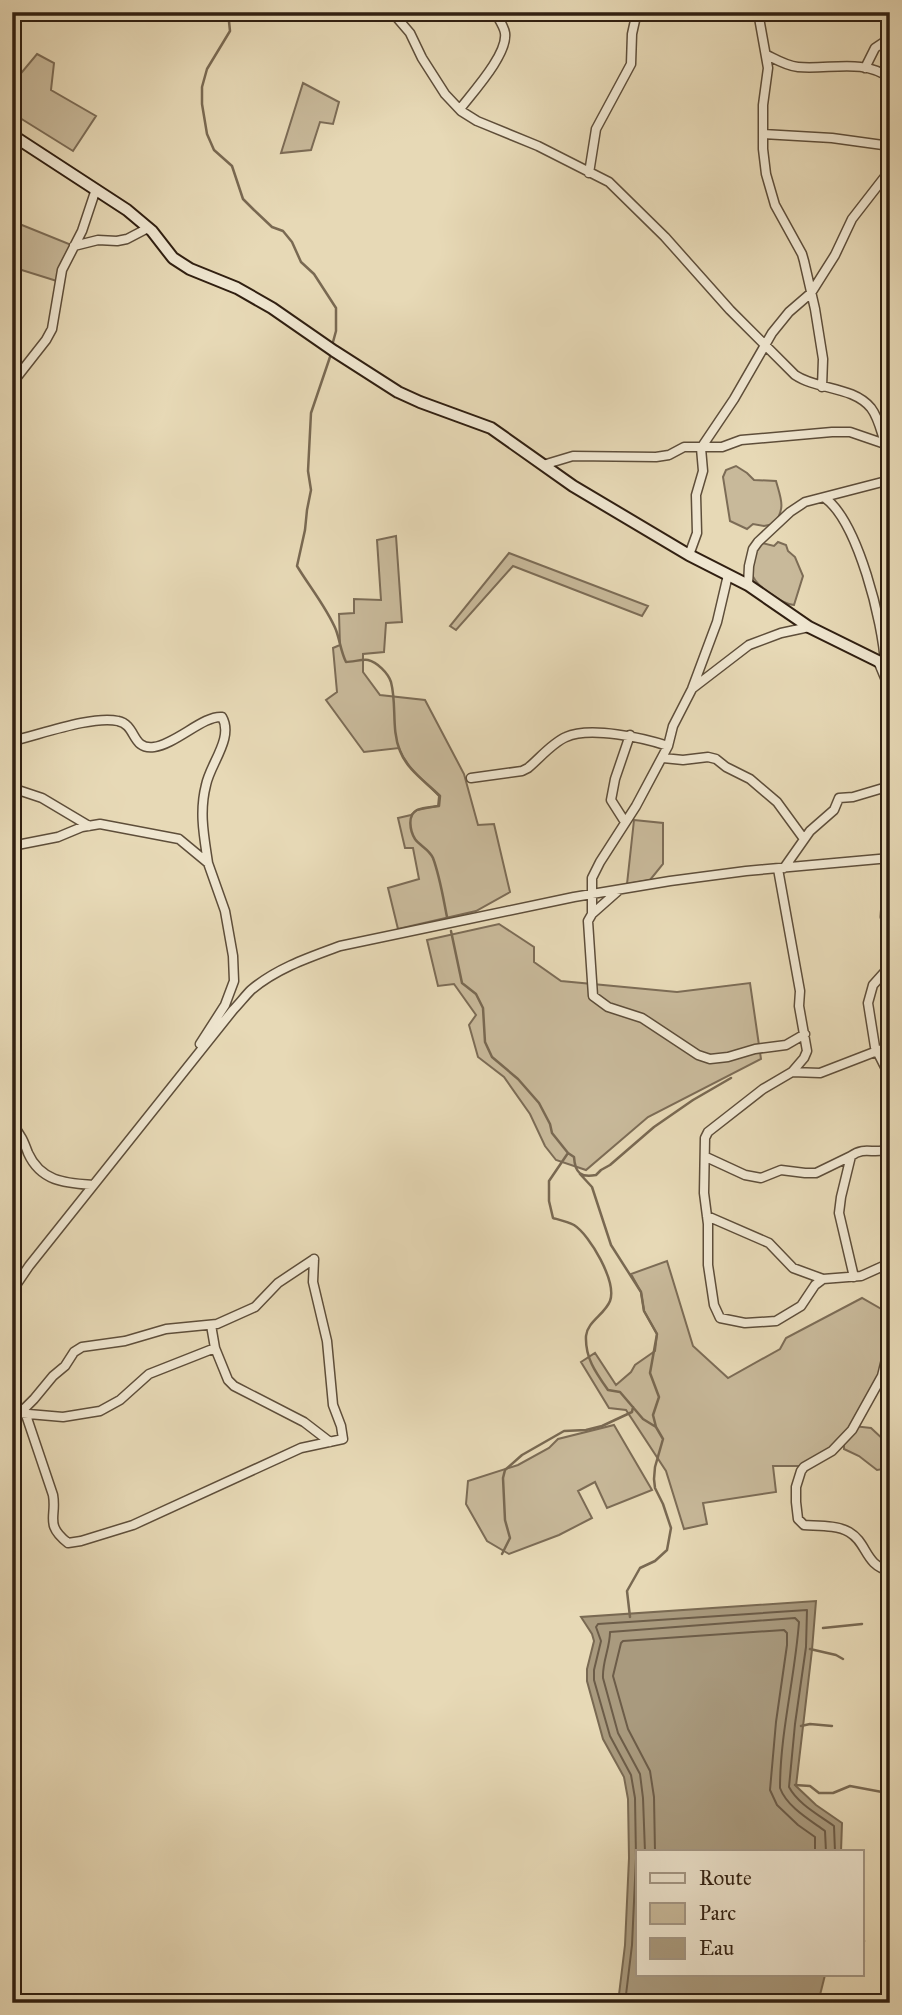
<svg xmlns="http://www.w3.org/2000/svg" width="902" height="2015" font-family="'IM FELL Great Primer',serif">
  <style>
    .green { fill: #c8b99a; stroke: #7c6c56; stroke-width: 2 }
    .water { fill: #a99a7e; stroke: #796952; stroke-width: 2 }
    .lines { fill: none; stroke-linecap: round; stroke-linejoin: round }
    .shore { stroke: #6c5c48; stroke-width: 2 }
    .stream { stroke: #796952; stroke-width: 2.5 }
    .street-casing { stroke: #5e4e3a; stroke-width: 11 }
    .secondary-casing { stroke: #301f11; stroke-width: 14 }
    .street { stroke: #efe6d0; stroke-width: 8 }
    .secondary { stroke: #efe6d0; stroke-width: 10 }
  </style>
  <rect width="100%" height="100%" fill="#e7d9b6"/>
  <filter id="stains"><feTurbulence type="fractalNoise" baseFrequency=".00286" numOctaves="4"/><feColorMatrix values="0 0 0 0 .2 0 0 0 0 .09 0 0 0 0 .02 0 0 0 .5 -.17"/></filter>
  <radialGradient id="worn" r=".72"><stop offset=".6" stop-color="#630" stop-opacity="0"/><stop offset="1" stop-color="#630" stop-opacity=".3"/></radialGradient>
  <path class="green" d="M37,54L54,63L51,90L96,116L73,151L12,113V84Z
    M303,83L339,102L333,124L320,122L311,150L281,153Z
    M12,221L74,246L60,282L12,267Z
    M736,466L747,473L754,480L776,481C781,499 786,508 774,524L764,526L753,524L747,529L730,521L723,477L726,470Z
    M396,536L402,622L386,623L384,652L363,654V672L380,695L425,700L464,774L478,825L494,824L510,892L476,911L398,929L388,888L419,879L413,848H405L398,818L411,815L417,810L438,806L439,796C424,780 407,769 399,748L364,752L326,700L337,692L333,648L340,645L339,614L354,613V599L381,600L377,540Z
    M758,542L774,546L778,542L786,545L788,551L795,557L803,576L794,605C784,604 777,598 768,592C745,576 750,567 758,542Z
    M509,553L648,606L642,616L513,566L456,630L450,626Z
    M634,820L663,823V864L650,880L627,884Z
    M499,924L534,947V962L561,981L677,992L750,983L761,1059L648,1117L586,1170L556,1160L545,1146L530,1114L504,1077L478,1057L469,1025L476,1015L454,984L438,986L427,940Z
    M667,1261L693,1346L728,1378L780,1349L786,1338L862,1298L890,1314C890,1357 874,1389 853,1426L871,1428L886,1442H890V1468L877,1470L859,1456L844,1449V1436L837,1445L804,1466H773L776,1492L703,1503L707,1524L684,1529L666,1471L626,1410L609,1408L581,1362L595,1353L616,1385L631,1372L635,1365L655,1351L657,1334L644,1311L641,1292L631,1274Z
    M614,1425L652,1490L607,1508L595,1482L578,1491L592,1518L559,1535L509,1554L487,1541L466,1504L468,1481L518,1465L549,1448L558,1439Z"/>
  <path class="water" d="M816,1601L812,1650L796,1786L816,1805L842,1823L841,1852H638V1975H825L818,2003H618L625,1945L629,1858L628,1799L624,1777L603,1739L587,1681V1669L594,1641L592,1634L581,1617Z"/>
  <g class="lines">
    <path class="shore" d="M645,1852L643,1798L640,1774L618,1733L603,1678C602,1662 610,1648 610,1632L795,1618L799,1622C795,1677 780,1733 780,1788C787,1807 810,1820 825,1831L826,1852
      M655,1852L654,1797L650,1771L628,1729L613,1676L621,1643L623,1641L784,1630L787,1633V1645L776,1722L770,1790L777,1805L798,1825L815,1837V1852
      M625,2003L632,1945L636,1858L635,1798L631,1775L610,1736L594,1680V1670L601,1641L596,1627L598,1624L807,1610L806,1647L795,1724L789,1787C798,1804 819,1815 834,1826L835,1852"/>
    <path class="stream" d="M228,12L230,31L207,69L202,87V104L207,134L214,150L232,166L243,199L254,210L272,227L283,231L292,242L301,262L314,274L336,308V331L333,342
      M330,357L311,413L308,471L311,490L307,510L305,530L297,566C309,586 327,608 336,630C340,641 341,652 346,662C353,662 362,659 368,660C377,662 388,673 391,682C397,705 391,729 400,751C408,771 425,781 440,796L439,806C432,807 423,807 417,810C407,815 410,831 415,839C420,846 429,849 433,858C440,877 443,897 447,917
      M451,931L462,983L476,994L483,1008L485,1042L492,1057L518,1079L539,1103L550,1124L552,1133L568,1153L549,1181V1201L553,1218C560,1220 568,1222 574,1225C590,1235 617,1282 610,1301C605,1314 587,1322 586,1336C585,1358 596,1373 608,1390L620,1392L643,1419L656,1427L663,1439L655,1467L654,1479L655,1488L663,1504L671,1528L667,1550L655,1561L640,1568L627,1591L630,1617
      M568,1153L574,1157C575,1173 581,1178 596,1175L601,1170L610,1165L654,1127L693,1100L731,1078
      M580,1174L592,1187L611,1245L641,1292L644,1311L657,1334L650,1373L659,1397L653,1415L656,1427
      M502,1554L510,1538L505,1520L503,1478L505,1470L522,1455L564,1431L586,1430L602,1426L632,1412L633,1407
      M823,1628L862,1624
      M810,1649L836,1655L843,1659
      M801,1726L810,1724L832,1726
      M795,1785L810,1786L819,1793H833L850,1786L882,1792
      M862,1939L864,1941"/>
    <g class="street-casing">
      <path id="street" d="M392,12L410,33L422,58L445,94L461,111L477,121L538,146L609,182L665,237L730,310L795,375C817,390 853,386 871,408C881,421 882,440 890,455
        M758,12L768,68L763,105V149L766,174L775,205L802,254L804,261L815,309L823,359L822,387
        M767,55C777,60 787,66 798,67C829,70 863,58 890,78
        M865,68L875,48L890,38
        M460,109C473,92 508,54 505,33C504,26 498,18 495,12
        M763,134L832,138L890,146
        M589,173L596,129L631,64L632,34L636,16L640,13L665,12
        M74,246L98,240L117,241L127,239L148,228
        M12,379L17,377L46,340L52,329L62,270L82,231L96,189
        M543,465L573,456L656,457L669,455L684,447H722L741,440L832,432H850L885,444
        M825,498C858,522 883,623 885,664
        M689,555L697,533L696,495L703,471L701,448L734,399L772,333L789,312L811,293L835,255L852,219L890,170
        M728,575L717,622L692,689L673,726L668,746L636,806L600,862L592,878V914L588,921L593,996L608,1007L642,1018L698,1055L710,1059L728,1057L755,1049L786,1045L805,1034
        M748,585L749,566L753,549L758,542L790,512L805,502L890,480
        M878,661L890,690
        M693,688L749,645L781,633L809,627
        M12,741C39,735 93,715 118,721C137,725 131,750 154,747C176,744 204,715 222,717C234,738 210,764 206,785C199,812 204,836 208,863
        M663,758L683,760L708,757L716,759L726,767L750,779L777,802L804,839
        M471,778L522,771L528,768C540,758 552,743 566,737C590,726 644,738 668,746
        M12,788L42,798L89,826
        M625,822L611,800L615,779L630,735
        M12,846L58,837L82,827L100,824L179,839L208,863L225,911L233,956L234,981L225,1005L200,1044
        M889,858L885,917L890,926
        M784,868L810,831L834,810L839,798L853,797L890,786
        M778,869L800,991L799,1006L807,1051L804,1058L792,1072
        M592,914L618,891
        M890,966L873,985L868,1003L875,1047L888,1073L887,1095L890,1107
        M890,1046L820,1073L792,1072L763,1089L708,1132L705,1138L704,1193L708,1224V1265L714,1305L720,1318L745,1323L776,1321L801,1306L815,1285L823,1279L861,1276L890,1263
        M12,1125C21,1134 24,1142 28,1153C41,1182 66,1183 93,1185
        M706,1157L745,1175L761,1178L781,1170L805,1173H816L851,1156
        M707,1216L769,1243L793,1268L823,1279
        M854,1277L839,1213L841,1197L851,1156C866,1145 875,1156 890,1148
        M12,1291L29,1266L233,1010C239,1004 245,996 251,990C277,968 310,957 340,946L574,897L670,881L746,871L890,858
        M211,1325L215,1348
        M890,1343L882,1376L852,1430L832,1451L804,1467L801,1471L796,1487V1502L798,1519L804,1525C818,1526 837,1525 849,1532C868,1543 864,1565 890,1571
        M16,1413L25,1408L34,1399L53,1376L65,1366L74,1352L82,1347L125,1341L166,1329L217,1324L255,1307L278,1283L314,1259
        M17,1413L63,1417L100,1411L120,1400L149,1374L215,1348L228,1380L234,1386L304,1422L330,1442
        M26,1415L53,1495C57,1517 44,1524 68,1543L81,1541L133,1525L301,1448L343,1439L341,1426L333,1405L327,1341L313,1282L314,1259"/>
    </g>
    <g class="secondary-casing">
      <path id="secondary" d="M12,135L127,210L152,231L173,258L190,269L237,288L272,308L334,351L398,392L420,402L491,428L573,486L689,555L748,585L809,627L890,667"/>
    </g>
    <use href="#street" class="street"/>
    <use href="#secondary" class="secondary"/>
  </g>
  <rect width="902" height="2015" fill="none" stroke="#e7d9b6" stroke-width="42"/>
  <rect x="14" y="14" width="874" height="1987" fill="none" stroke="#301f11" stroke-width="3.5"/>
  <rect x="21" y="21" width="860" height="1973" fill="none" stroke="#301f11" stroke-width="2"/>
  <rect x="636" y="1850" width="228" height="126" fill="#efe6d0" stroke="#a39684" stroke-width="2"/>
  <rect x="650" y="1873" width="35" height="10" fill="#efe6d0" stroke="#a39684" stroke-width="2"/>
  <text x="699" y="1885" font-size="21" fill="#301f11">Route</text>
  <rect x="650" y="1903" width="35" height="21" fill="#c8b99a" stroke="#a39684" stroke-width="2"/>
  <text x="699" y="1920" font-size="21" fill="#301f11">Parc</text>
  <rect x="650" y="1938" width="35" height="21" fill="#a99a7e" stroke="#a39684" stroke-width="2"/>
  <text x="699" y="1955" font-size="21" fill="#301f11">Eau</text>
  <rect width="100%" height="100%" filter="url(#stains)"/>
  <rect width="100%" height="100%" fill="url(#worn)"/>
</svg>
